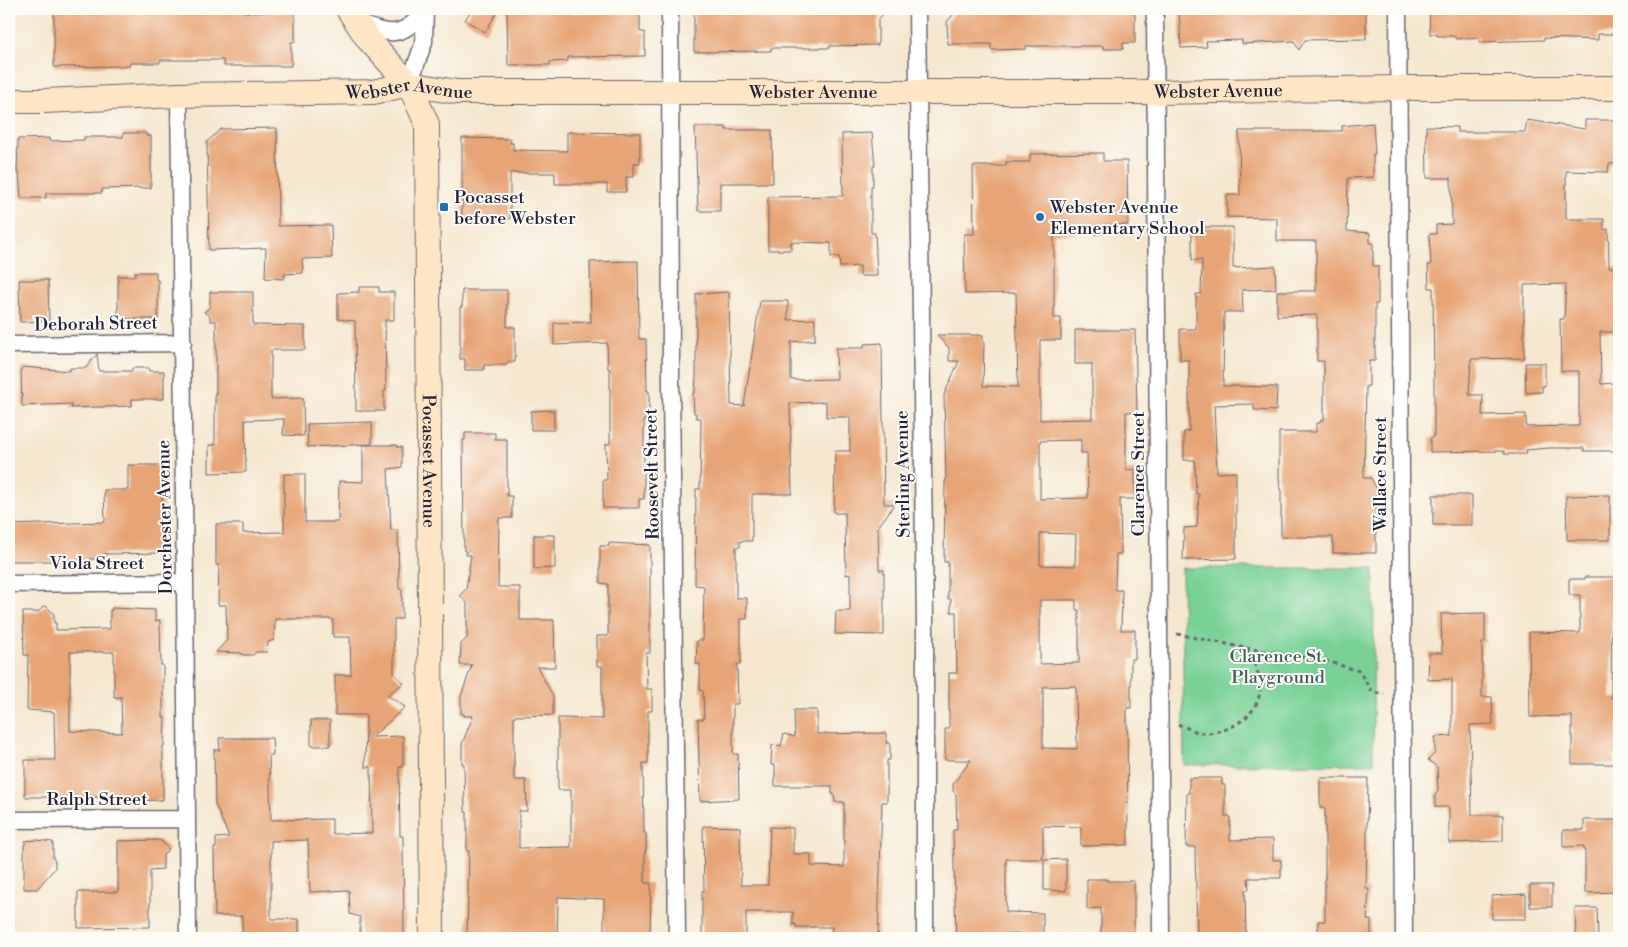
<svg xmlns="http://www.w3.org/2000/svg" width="1628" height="947" font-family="'Libre Bodoni',serif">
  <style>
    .green { fill: #79d196; stroke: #4e7a68 }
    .building { fill: #e7a476; fill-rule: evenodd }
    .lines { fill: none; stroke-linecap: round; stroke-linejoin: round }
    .street-casing { stroke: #6c676f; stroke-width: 19 }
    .secondary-casing { stroke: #6c676f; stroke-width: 26 }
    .path { stroke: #6c676f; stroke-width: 3; stroke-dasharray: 4 4; stroke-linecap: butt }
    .street { stroke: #fff; stroke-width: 16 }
    .secondary { stroke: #fde5c5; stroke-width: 24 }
    .poi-dot { fill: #1f6fb2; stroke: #fdfcf7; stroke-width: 2 }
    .labels { text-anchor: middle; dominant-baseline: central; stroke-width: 4; stroke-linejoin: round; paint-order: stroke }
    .street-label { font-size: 18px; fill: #22223b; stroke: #fdfcf7 }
    .poi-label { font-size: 18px; fill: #22223b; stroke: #fdfcf7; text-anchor: start }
    .park-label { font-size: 18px; fill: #405f5b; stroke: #fdfcf7 }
  </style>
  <rect width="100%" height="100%" fill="#fdfcf7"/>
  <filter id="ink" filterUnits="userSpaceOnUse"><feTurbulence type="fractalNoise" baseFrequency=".02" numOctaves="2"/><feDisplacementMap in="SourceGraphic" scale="10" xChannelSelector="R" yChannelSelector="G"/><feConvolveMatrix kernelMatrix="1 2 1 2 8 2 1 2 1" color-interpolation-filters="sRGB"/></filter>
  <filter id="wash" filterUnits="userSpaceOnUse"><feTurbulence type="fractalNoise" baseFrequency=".0096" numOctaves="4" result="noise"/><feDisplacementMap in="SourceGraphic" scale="20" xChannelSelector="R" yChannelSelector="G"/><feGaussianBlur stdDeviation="1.12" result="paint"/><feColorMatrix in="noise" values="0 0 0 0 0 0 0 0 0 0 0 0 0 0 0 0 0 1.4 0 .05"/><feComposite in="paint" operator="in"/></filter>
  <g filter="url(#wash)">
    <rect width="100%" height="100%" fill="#f5e7cf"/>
    <path class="green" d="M1182,568H1374L1373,764L1184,765Z"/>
    <g id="blocks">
      <path class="building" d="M54,9H243L244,12H295V42H291V66H224L223,60H160V63H130L129,66L54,67Z
        M472,9H499L485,32L465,20Z
        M507,9H570L571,13H640V32H645V56L568,57V61L550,62V65H508Z
        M700,9L729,10L887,9L878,20V45L830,46V48H771V51L694,52V12H700Z
        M958,9H1135V43H1123V49H1103V46H1026V49L991,50V44H948L947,22Z
        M1179,9H1366V39L1305,40L1299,50L1294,41L1242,44V40L1206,41L1207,47L1181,48Z
        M1429,9H1617L1613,34H1598V40L1544,38V40L1479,42V37L1456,39L1454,36H1437V34H1430Z
        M1527,120L1585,129V120H1614V127H1619V163L1609,164L1608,172L1566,171V219H1604V230L1608,229L1609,267L1619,268V330H1617V332H1600L1601,384L1617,383V386L1619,385V451H1584V448H1549L1526,450L1527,454H1504V451L1430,452V439L1434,436V385L1433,288H1429L1428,265H1431L1429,234H1436V225L1452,224L1451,178H1427L1426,126L1457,127V132H1525ZM1566,284L1564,319H1560L1561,371H1579V426L1526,427V414L1482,415L1483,395H1469L1471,359L1524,358V285Z
        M1373,123L1375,154H1373V177L1348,178L1347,231L1370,233V243H1373V266H1378V304H1375V361H1369V386H1366L1364,478H1371L1376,488V553H1333V537H1281V490H1280L1279,477V432H1316V423H1320L1321,420H1324V361H1317V315L1277,316V291H1316V241H1277V218L1227,217V195H1240L1239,131H1342V126Z
        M695,127H726V130H772L773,183H720V211H698Z
        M277,128L278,226L331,225L332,258L302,259L303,273L285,274L284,279L265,278L266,248L209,250L207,142L221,129Z
        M567,132L640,133V163H634V177H626V192H607V184H555V173H510V219H462V138L510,139V143H513V150L567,151Z
        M123,133H146V136H151V188L102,189V193H46V198H21L19,173H17L18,139L49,138V141L84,140V137H123Z
        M872,133L875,166H873V186H871V233H875L877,276H860V266L840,267L839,257H831V243L791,242V250H768V197L843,196L842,134Z
        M1103,153V161H1127L1128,225H1103V234H1054V318H1061V340H1040V420L1092,419V364H1075V330H1135L1137,412H1126V470L1135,469V499H1120L1121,554H1116L1115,590H1122L1121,630H1135V659H1131V708H1127L1128,845L1081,846V827L1043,826V859H1006V912L1043,913V935L1000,934V938H956L953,830H957L956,794L953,791V784L971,760H945V729H949V673H957L956,612H951V599H948V562H944L945,481H946L944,395L959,361H949V348L937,335H983V343H984L983,386L1018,387L1016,293L965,294L964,234H974L973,166H1006V162H1030V154ZM1081,440V453H1087L1088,498L1040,499V441ZM1040,533L1076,534L1075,566L1040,565ZM1040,600H1076V610H1079V663L1040,664ZM1076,686L1077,749L1043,748V687Z
        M1192,227H1233V268L1275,266L1276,289L1242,290L1243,312H1224L1223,386L1277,387L1276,411L1254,410V404L1214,405L1217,473L1236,472V559L1183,560L1184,528L1197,527L1199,494H1196L1195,460H1184V432L1189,431V360H1180V329H1196V294H1201L1202,260H1192Z
        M638,261L639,339H646L647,391H649V420H644V499H639V508H603V480H607L606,444H610V369H608L607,343L554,345V323L591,322L590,262Z
        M135,272H156V280H158V319H118V276H135Z
        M19,280H48L49,321L20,322Z
        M359,287H379V292H394V320H385L386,391H384V411H356L355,321L338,319V293L359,292Z
        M462,290H507V327H515V362H507V365H484V370H465V359H460V307H462Z
        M210,292H253V325L305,326V350H271V399L303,398L304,436L283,435L284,419L245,420L246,472L209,473V445H215V393H216V321H210V316L204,312L210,307Z
        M729,292L731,405L744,406L760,301H788V320L815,319V340L791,342V380L837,379L836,348H864V344L882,343L884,504H895L878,527L879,570H884V635L835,634L836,611H850V574L846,575L845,513H834L835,452V451H850V417H826V402L790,403L792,494H752V541H740V547H736V598H747V619H741V664H737L738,704H733V754H738L739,799L700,801L698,719H704L703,691L700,690V664H696L697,640H703L704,586L695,585L696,489H700L701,418H696V414L694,413L693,393L695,392L696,376V294Z
        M97,354L99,371H132V368H149V371H164V399H132V406L71,408V404L22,406L21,369L23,367L70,371V368H86Z
        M1525,363H1545V386H1542V392L1526,393Z
        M554,410V430H531V411Z
        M372,422V444L308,447L307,424Z
        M465,433H495V439H507V496H512V518H499L498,587H520V620H554L555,667H537L553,696V715L514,716V780H526L527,811H519V848L571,847V790H558V718L602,719V666H597V636H608V584L600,583V546H609V543L650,545V653H646L647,689H652V711H648V763H643L644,833H646V850H645V883H651L650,938H604V899L558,897L557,938H467L469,851H467V812H465L464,764H462V744L473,716H464V714H461V696L472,665H460L461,644L467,638V603L460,595L466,589L471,555H466V551H464L463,440H465Z
        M363,445H397V447H402V467L388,469L391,530H398L399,589H402V619H394V674L404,683L387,695L405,707L372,737L403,736V767H399L400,836H403L404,938H360V917L350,914L349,890L310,892L308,840L271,841V919H299V937L242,936V916H215L214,848H216V838L229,837L215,804L214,750H220L219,738H272L273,755H269L271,820L332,819V834L372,833L371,767H365L366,715H335V675H351L350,637H333V619H275L274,640L268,642L267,652H256L253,655H243L241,653L216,652L227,640L226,605H218L219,565H216V524H243V533L284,532V474H305V522H338L339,481L363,482Z
        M128,465H165V490H162L163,553L104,554V559H90V561H9V525L105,522L104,490H128Z
        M1433,495H1472V525H1433Z
        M1610,495V540H1567L1566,496Z
        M534,535H555V568L534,569Z
        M1585,577H1619V605L1612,614L1611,698H1619V726H1618L1617,756L1614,755V764H1572V716L1530,717L1529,632L1580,633V595H1569V579H1585Z
        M45,605L54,614V623H56V630L110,629V610H112V608L155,610V621L160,620L161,665H163V717H165L164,746H163V800L123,801V797H25V760H55L54,712L27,710L28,655H24L23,612H38ZM70,652H114V697H121L122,733L70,731Z
        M1485,613V642L1482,643V697H1492L1493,724L1470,725L1472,815H1503V841L1449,843V807H1435V795L1438,791L1437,767L1428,760L1435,753V737L1452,736V679L1428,680L1429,653H1442L1441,614Z
        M794,710H817V734L886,733V743H890V760H887V802H882L878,938H831L832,927H796V924L793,925V912H746V938H702V891H704L703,826L740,827L741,885H768L770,827L793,828V854H811V866L844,867V802H835L834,794H832V786H775V765H771L772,745L781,746L784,734L795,737Z
        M311,720H330V746H311Z
        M1189,778H1222V785H1225V816H1230V840L1273,839V860H1281V878H1248L1249,890H1245L1246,938H1197L1195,847H1186L1187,793H1189Z
        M1320,778H1368L1366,889H1369L1367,920H1371V938H1318V921H1325V808H1320Z
        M1584,820H1619V892L1585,893V851H1584V846L1563,847V830H1584Z
        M37,840L53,842V858L55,861V868L37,889H24V845H25V841Z
        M160,840L169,849L163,855V869L150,870V927L78,928V892H118V841Z
        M1066,859V891L1044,890V860Z
        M1087,879H1106L1107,881H1134V938H1101V908L1087,909Z
        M1530,885H1552V907H1530Z
        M1526,894V919H1492V896Z
        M1575,908H1597L1598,938H1576Z"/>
    </g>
  </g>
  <g filter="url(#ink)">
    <use href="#blocks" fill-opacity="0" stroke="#6c676f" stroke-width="1"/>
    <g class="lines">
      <g class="street-casing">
        <path id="street" d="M670,9L671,384L677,938
          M917,9L925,622V938
          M1155,9L1161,938
          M1398,9L1404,938
          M358,23C389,35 402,39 425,11
          M409,84L424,42L425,9
          M179,95L185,582L188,938
          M9,345L183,343
          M9,584L185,582
          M9,820L186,819"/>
      </g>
      <g class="secondary-casing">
        <g id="secondary">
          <path id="s1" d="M348,9L368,39L409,84L427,124L432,938"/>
          <path id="s2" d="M9,101H44L179,95L373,92L409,84L457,92H1156L1398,88H1619"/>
        </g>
      </g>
      <path class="path" d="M1177,634L1246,648C1253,661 1260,672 1260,687C1261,714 1231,732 1207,733C1197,733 1187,728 1178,724
        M1246,648L1330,662L1359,671L1372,692L1384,694"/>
      <use href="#street" class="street"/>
      <use href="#secondary" class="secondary"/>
    </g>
  </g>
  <g class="poi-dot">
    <rect x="439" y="202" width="10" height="10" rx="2.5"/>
    <circle cx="1040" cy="217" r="5"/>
  </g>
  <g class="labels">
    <g class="street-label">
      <text stroke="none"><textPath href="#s2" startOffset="1211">Webster Avenue</textPath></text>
      <text stroke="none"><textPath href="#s2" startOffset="806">Webster Avenue</textPath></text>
      <text stroke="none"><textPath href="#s2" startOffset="401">Webster Avenue</textPath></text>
      <text transform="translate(96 324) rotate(-1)">Deborah Street</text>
      <text stroke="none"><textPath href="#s1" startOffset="478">Pocasset Avenue</textPath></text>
      <text transform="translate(652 474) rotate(-91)">Roosevelt Street</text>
      <text transform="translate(903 474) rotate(-91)">Sterling Avenue</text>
      <text transform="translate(1138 474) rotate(-90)">Clarence Street</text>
      <text transform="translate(1380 474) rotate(-90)">Wallace Street</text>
      <text transform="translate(165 517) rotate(-91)">Dorchester Avenue</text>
      <text x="97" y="563">Viola Street</text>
      <text x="97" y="799">Ralph Street</text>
    </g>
    <g class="poi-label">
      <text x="454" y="197">Pocasset<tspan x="454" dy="21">before Webster</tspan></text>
      <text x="1050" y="207">Webster Avenue<tspan x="1050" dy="21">Elementary School</tspan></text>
    </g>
    <g class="park-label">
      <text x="1278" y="656">Clarence St.<tspan x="1278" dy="21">Playground</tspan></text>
    </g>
  </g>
  <rect width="1628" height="947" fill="none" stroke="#fdfcf7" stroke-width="30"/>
</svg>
